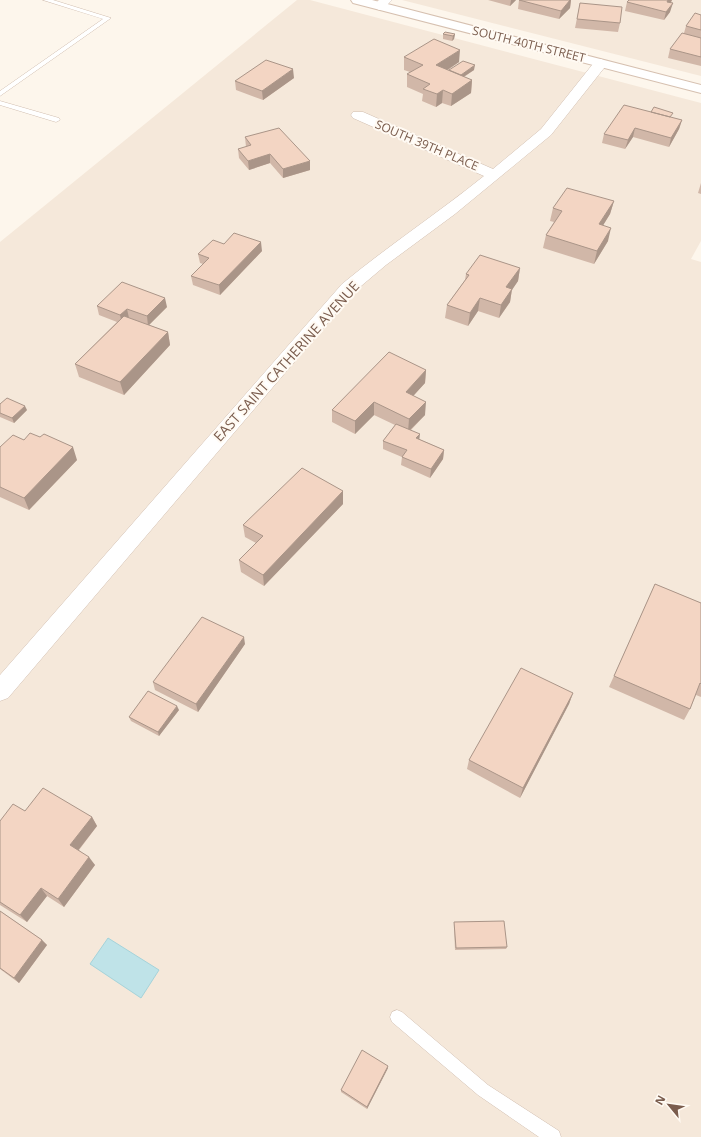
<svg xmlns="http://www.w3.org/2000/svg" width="701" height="1137" font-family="'Open Sans',sans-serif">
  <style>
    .residential { fill: #f5e8da }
    .water { fill: #bfe3e8; stroke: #a5d3da }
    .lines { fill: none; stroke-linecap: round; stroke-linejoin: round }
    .lane-casing { stroke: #d1beb0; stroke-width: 1 }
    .street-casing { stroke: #d1beb0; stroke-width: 1 }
    .secondary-casing { stroke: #d6c0b0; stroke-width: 2 }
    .lane { fill: #fff; fill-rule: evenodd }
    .street { fill: #fff; fill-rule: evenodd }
    .secondary { fill: #fff; fill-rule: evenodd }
    .wall { fill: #d1b7a8 }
    .shaded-wall { fill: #aa9588 }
    .building { fill: #f3d5c3; stroke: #aa9588 }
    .labels { text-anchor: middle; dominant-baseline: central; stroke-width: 4; stroke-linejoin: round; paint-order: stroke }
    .far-street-label { font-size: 12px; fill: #7a5c4d; stroke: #fffaf3 }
    .street-label { font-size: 14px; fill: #7a5c4d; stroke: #fffaf3 }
  </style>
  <rect width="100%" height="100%" fill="#fdf6ec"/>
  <path class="residential" d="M297,0H310L701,103V241L691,259L701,262V1137H0V242Z
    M402,0H701V76Z"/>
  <path class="water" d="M108,938L159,970L141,998L90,964Z"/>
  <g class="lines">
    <g class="lane-casing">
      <path id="lane" d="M43,0H53L111,18L0,96V91L103,19Z
        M0,101L59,118L60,120L56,122L0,105Z
        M397,1010L402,1012L488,1085L559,1131L561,1137H539L478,1095L392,1022L390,1017L392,1012Z"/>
    </g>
    <g class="street-casing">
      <path id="street" d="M379,0H392L383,9L379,10L373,6Z
        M601,59L608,63L551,135L455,214L386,265L354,292L8,698L0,701V675L342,284C388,246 438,213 484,176L353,118L351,115L353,112H363L493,169L541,129L596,60Z"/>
    </g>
    <g class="secondary-casing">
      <path id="secondary" d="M351,0H372L701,85V93L353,3Z"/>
    </g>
    <use href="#lane" class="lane"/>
    <use href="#street" class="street"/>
    <use href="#secondary" class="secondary"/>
  </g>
  <path class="wall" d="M488,0H516L510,6Z
    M519,0H571L570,8L559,19L518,9Z
    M629,0H672L671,3L670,12L664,20L625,11L627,2Z
    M580,3L620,23L618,32L575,28Z
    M701,15V66L668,58L670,49L684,33L686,26Z
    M443,34H455L454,39L452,41L443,39Z
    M404,57L459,62L448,70H474L464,77L472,80L471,93L451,106L442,103L436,107L422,101L423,94L407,87V74L410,72L404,70Z
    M294,78L263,100L236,90L235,81Z
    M672,118L682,120L679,129L669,147L633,137L625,149L602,143L604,134Z
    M245,137L310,170L283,178L270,163L249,170L239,158L238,149L246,147Z
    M701,183V194L698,193Z
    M614,201L610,214L603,225L608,241L594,264L543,248L546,235L554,222L550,221L553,208Z
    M224,244L262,251L220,295L193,285L191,276L203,264L200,263L198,254Z
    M520,268L518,281L512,289L510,302L499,318L478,311L468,326L445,318L447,305L465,280L466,274Z
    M97,306L167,307L149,325L168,332L170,345L124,395L79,377L75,364L117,322L99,315Z
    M426,370L425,383L413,396L425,415L411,430L419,439L444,450L443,459L430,478L401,465L402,457L383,449V441L395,425L374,415L355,434L332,422V410Z
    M0,404L27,410L14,423L0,417Z
    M24,440L77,460L29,510L0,497V447Z
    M343,491V504L264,586L241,572L239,560L256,543L245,537L243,525Z
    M655,584L701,603V697L696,695L690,709L684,720L609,687Z
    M245,644L198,712L155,690L153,682Z
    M573,693L569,704L520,798L467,769L469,760Z
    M179,710L159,736L131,721L129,717Z
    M25,811L92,817L97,826L79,850L95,865L64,907L47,896L27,922L0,905V821Z
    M0,911L42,940L47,945L19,983L0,969Z
    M454,922L507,947L506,949L455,950L454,925Z
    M388,1068L367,1109L341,1092V1090Z"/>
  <path class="shaded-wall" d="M511,0H516L510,6Z
    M570,0H571L570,8L559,19L561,11Z
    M668,0H672L665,11L667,2Z
    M673,3L670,12L664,20L666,12Z
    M455,34L454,39L452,41L453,36Z
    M460,50L459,62L435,78L436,65Z
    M475,65L474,70L460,79L461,75Z
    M293,69L294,78L263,100L262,91Z
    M472,80L471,93L451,106L452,94Z
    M443,90L442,103L436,107L437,94Z
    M682,120L679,129L669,147L671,138Z
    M635,128L633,137L625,149L628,140Z
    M270,154V163L249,170L248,161Z
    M310,161V170L283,178V169Z
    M614,201L610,214L596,237L599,224Z
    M611,228L608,241L594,264L597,251Z
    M261,242L262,251L220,295L219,285Z
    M520,268L518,281L510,293L512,289L510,302L499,318L501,305L506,287Z
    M165,298L167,307L148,326L147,316Z
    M480,298L478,311L468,326L470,313Z
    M127,309L129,318L122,324L120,315Z
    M168,332L170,345L124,395L120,382Z
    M426,370L425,383L405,405L406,392Z
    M374,402V415L355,434V421Z
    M426,402L425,415L408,432L409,419Z
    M25,406L27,410L14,423L12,418Z
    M420,434L419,442L416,438Z
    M73,447L77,460L29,510L24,498Z
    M444,450L443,459L430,478L431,469Z
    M343,491V504L264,586L263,575Z
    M244,637L245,644L198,712L196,704Z
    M573,693L569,704L520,798L523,788Z
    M177,706L179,710L159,736L158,732Z
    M92,817L97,826L76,853L70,845Z
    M89,857L95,865L64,907L58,899Z
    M41,888L47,896L27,922L20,915Z
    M42,940L47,945L19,983L14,978Z
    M388,1066V1068L367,1109V1107Z"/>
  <path class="building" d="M519,0H570L561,11Z
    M629,0H668L667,2L673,3L666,12L627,2Z
    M580,3L622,7L620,23L577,19Z
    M695,13L701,15V30L686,26Z
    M445,32L455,34L453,36L443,34Z
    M682,33L701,38V57L670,49Z
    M434,39L460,50L436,65L472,80L452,94L443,90L437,94L423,89L430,84L407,74L423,65L404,57Z
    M266,60L293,69L262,91L235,81Z
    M463,61L475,65L461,75L449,70Z
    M624,105L682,120L671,138L635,128L628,140L604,134Z
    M654,107L673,113L670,117L651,112Z
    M279,128L310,161L283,169L270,154L248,161L238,149L251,145L245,137Z
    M567,188L614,201L599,224L611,228L597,251L546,235L562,211L553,208Z
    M234,233L261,242L219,285L191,276L209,258L198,254L213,240L224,244Z
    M480,255L520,268L506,287L512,289L501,305L480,298L470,313L447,305L469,275L466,274Z
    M122,282L165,298L147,316L127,309L120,315L97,306Z
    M124,316L168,332L120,382L75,364Z
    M389,352L426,370L406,392L426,402L409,419L374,402L355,421L332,410Z
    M7,398L25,406L12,418L0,413V404Z
    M396,424L420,434L416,438L444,450L431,469L402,457L407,450L383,441Z
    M30,433L40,437L44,434L73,447L24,498L0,487V447L13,435L24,440Z
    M302,468L343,491L263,575L239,560L263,536L243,525Z
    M655,584L701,603V684L700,683L690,709L614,676Z
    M202,617L244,637L196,704L153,682Z
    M521,668L573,693L523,788L469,760Z
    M148,691L177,706L158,732L129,717Z
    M43,788L92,817L70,845L89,857L58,899L41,888L20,915L0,902V821L13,804L25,811Z
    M0,911L42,940L14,978L0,968Z
    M504,921L507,947L456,948L454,922Z
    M362,1050L388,1066L367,1107L341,1090Z"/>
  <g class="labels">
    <g class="far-street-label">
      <text transform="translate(529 44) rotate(14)">SOUTH 40TH STREET</text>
      <text transform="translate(427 145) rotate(23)">SOUTH 39TH PLACE</text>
    </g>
    <g class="street-label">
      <text transform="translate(286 361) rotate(-48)">EAST SAINT CATHERINE AVENUE</text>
    </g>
  </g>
  <g transform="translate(669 1105) rotate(299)" stroke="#fffaf3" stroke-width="3" paint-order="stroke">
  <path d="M0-3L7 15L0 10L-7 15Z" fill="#7a5c4d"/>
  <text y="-6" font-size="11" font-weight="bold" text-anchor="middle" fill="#7a5c4d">N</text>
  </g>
</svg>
